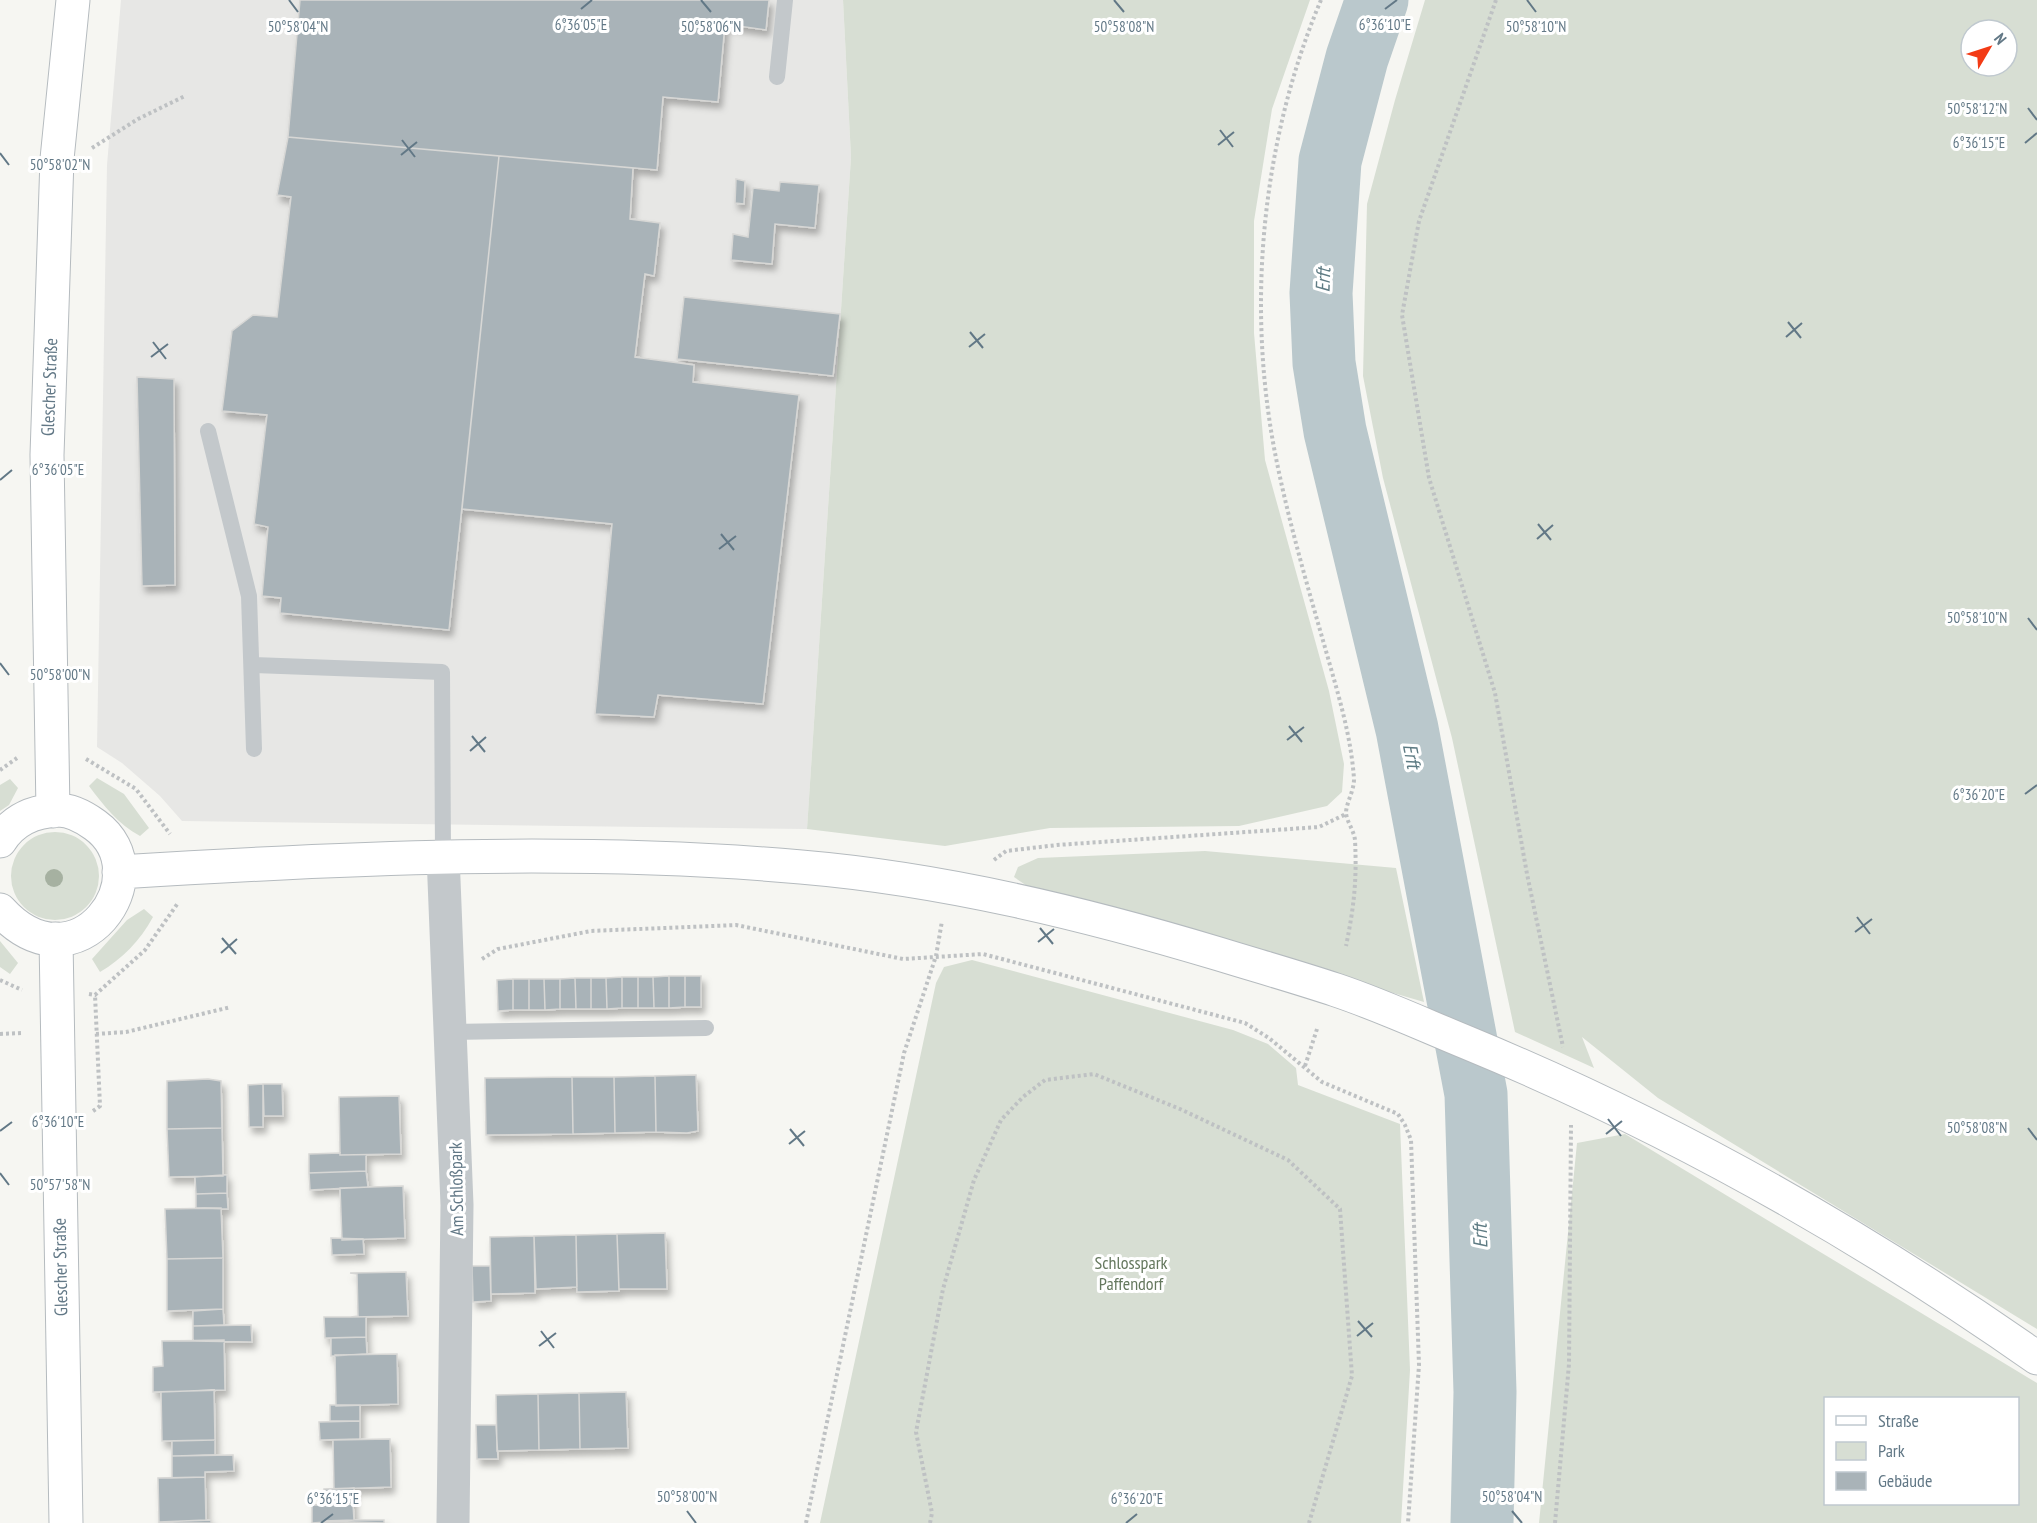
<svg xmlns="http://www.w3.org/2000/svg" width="2037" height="1523" font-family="'PT Sans Narrow',sans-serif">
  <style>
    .built { fill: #e7e7e5 }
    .green { fill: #d7ded3; fill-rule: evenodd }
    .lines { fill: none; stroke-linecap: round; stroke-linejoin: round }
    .river { stroke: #bac8cc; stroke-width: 63 }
    .building { fill: #a9b3b8; stroke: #d7d7d5; stroke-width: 1.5; filter: url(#shadow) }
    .secondary-casing { stroke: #b5bbbf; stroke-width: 35 }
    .path { stroke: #bec1c3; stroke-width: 4; stroke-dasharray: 3 3; stroke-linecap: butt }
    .lane { stroke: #c3c8cb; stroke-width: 16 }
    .street { stroke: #c3c8cb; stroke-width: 33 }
    .secondary { stroke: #fff; stroke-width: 33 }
    .tree { fill: #a6b1a1 }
    .ticks { fill: none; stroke: #627886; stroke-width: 2 }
    .labels { text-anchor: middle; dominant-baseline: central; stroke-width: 6; stroke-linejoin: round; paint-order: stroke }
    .street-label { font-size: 18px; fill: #627886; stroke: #fff }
    .park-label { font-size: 18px; fill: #65785e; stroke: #fff }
    .water-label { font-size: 20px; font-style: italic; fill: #5e7b83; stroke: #fff }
    .ticks-label { font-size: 15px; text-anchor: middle; fill: #627886; stroke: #fff; stroke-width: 6; stroke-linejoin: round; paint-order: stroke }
  </style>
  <defs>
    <filter id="shadow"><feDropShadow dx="3.5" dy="6" stdDeviation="3" flood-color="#0004"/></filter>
  </defs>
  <rect width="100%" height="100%" fill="#f6f6f2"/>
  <path class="built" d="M121,0H843L851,157L807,829L182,821L160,796L122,763L97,747L107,165Z"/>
  <path class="green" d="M843,0H1310L1272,109L1254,221V333L1265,460L1329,691L1344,764L1342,792L1327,806L1239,826L1050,828L945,846L807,829L851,157Z
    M1425,0H2037V1329L1658,1098L1582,1037L1594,1068L1515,1032L1452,738L1383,478L1363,376L1367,204L1395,100ZM1971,30H2007V66H1971Z
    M97,778L124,794L149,828L140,836C118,824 104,806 89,786Z
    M10,779L18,788L9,805L0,811V785Z
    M11 876a44 44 0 1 1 88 0a44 44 0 1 1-88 0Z
    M1205,851L1396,868L1424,1002L1027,886L1014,877L1018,867L1038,858Z
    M144,909L153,917C140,941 122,959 100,972L92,959L127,920Z
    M0,941L18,963L10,974L0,967Z
    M972,960L1233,1030L1268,1044L1296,1068L1298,1085L1400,1124L1410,1370L1401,1523H820L936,983L944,967Z
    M1625,1134L2037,1383V1523H1539L1577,1143ZM1826,1398H2018V1504H1826Z"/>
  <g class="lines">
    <path class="river" d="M1377,0L1357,58L1330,161L1321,293L1324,363L1335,431L1407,729L1476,1094L1485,1392L1482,1523"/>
  </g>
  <path class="building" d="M300,0H769L766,30L725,24L718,102L663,97L657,170L288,137Z
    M288,137L499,156L449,630L280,613L281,598L262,596L268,527L254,524L267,415L222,411L232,331L253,315L277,317L291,197L277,195Z
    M499,156L633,168L630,219L660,223L654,276L645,274L635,357L694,365L693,382L799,395L763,704L658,695L654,717L595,714L612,524L462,509Z
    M736,179L745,181L744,204L735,203Z
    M780,182L819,185L815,228L775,224L772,264L731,260L733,234L748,237L753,188L779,191Z
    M684,297L840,314L833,376L677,359Z
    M137,377L174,379L175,585L142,586Z
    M669,976V1008H654L653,977Z
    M669,976H685V1007L669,1008Z
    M685,976H701V1007H685Z
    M622,977V1008L607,1009L606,978Z
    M622,977H638V1008H622Z
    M638,977H653L654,1008H638Z
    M575,978L576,1009H560V979Z
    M575,978H591V1009H576Z
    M591,978H606L607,1009H591Z
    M513,979V1010L498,1011L497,980Z
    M513,979H529V1010H513Z
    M529,979H544L545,1010H529Z
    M544,979H560V1009L545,1010Z
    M696,1075L698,1131L687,1133L656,1132L655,1076Z
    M655,1076L656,1132L615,1133L614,1077Z
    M572,1077L573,1134L486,1135L485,1078Z
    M572,1077H614L615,1133L573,1134Z
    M208,1079L221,1081L222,1128L167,1129V1081Z
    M263,1084H282L283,1116H264Z
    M263,1084V1127H249L248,1085Z
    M399,1096L401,1154L340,1155L339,1097Z
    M222,1128L223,1176L169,1177L167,1129Z
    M340,1153V1155H366V1171L309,1173V1154Z
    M366,1171L368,1187L310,1190L309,1173Z
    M223,1175H227V1193L196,1194L195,1177Z
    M403,1186L405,1238L342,1240L340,1188Z
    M227,1193L228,1209L196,1208V1194Z
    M221,1208L223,1258L167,1259L165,1209Z
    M665,1233L667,1289H619L617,1234Z
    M617,1234L619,1291L577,1292L576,1235Z
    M576,1235L577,1287L536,1289L534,1236Z
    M534,1236L535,1293L491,1294L490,1237Z
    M331,1238L363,1239L364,1254L332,1255Z
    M223,1258V1309L167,1311V1259Z
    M472,1266H490L491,1301L473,1302Z
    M406,1272L408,1316L351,1317L358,1316L357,1274L350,1273Z
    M223,1309L224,1325L193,1326V1311Z
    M324,1317H366V1337L325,1338Z
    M251,1325L252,1342L193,1341V1326Z
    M366,1337L367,1354L331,1356V1338Z
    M224,1340L225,1390L153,1392V1367L163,1366L162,1341Z
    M397,1354L398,1404L336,1406L335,1355Z
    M214,1390L215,1440L162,1441L161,1392Z
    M626,1392L628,1448L580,1449L579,1393Z
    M579,1393L580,1449L539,1450L538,1394Z
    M538,1394L539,1450L497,1451L496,1395Z
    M330,1405H360V1421H330Z
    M360,1421V1439L320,1440L319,1422Z
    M476,1425H496L498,1459H477Z
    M390,1439L391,1487L334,1489L333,1440Z
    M215,1440V1455L172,1456V1441Z
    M233,1455L234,1471L205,1472V1477L172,1478V1456Z
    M205,1477L206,1520L159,1522L158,1478Z
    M354,1488L353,1504L324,1505V1489Z
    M353,1504L354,1520L312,1523V1505Z
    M211,1520V1523H159V1522Z
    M354,1520H384V1523L323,1521Z"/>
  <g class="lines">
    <g class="secondary-casing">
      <path id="secondary" d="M53,811L47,455L57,159L73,0
        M0,841C13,820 34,811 58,810C71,810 84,817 95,825C163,874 77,995 0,910
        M119,872C346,858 574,847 801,867C942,879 1083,913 1219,954C1258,966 1297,977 1336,990C1381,1005 1424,1025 1468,1043C1669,1126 1859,1233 2037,1358
        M56,939L66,1523"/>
    </g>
    <path class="path" d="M1321,0C1261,142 1246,308 1276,458C1289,523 1308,588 1326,651C1338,694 1351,735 1354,779C1354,791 1347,801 1346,812C1346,821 1354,830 1355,840C1357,880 1354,907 1346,946
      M1496,0L1419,221L1402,315L1429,478L1495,693L1527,874L1563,1047
      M92,148L138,119L185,96
      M86,759L136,789L170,834
      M0,770L17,758
      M994,860L1006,851L1057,845L1319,827L1346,814
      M482,959L498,949L591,931L736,925L903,959L983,954L1245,1023L1269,1038L1322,1082L1398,1114L1405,1125L1411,1140L1419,1365L1408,1523
      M0,980L22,990
      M89,994L95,995L145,950L178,903
      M0,1034L23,1033
      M96,1034L126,1032L231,1007
      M1305,1066L1317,1029
      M93,1111L100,1106L95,995
      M806,1523L904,1053L936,956L942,921
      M930,1523L932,1513L916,1432L943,1289L974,1180L1001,1120L1023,1097L1045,1080L1094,1074L1180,1109L1288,1160L1340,1209L1352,1376L1309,1523
      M1555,1523L1569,1364L1571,1125"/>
    <path class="lane" d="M777,77L785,0
      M208,431L249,596L254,749
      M253,665L442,672L443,855
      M451,1032L706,1028"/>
    <path class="street" d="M443,855L457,1205L453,1523"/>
    <use href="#secondary" class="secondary"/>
  </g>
  <circle class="tree" cx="54" cy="878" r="9"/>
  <path class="ticks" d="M289,0L298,12M701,0L711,12M1114,0L1124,12M1527,0L1536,12M581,9L592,0M1385,9L1397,0M2028,108L2037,120M1220,130L1233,147M402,140L415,157M2025,143L2037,133M1218,145L1234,132M0,153L9,165M401,155L417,142M1788,322L1801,338M970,332L983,348M1786,337L1802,323M153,342L166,359M969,347L985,334M151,357L168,344M0,480L12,470M1538,524L1551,540M721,534L734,550M1537,539L1553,525M719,549L736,536M2028,618L2037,630M0,663L9,675M1289,726L1302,742M472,736L485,752M1287,740L1304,727M470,751L486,737M2025,794L2037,785M1857,917L1870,934M1040,928L1053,944M1855,932L1872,919M222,938L236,954M1038,942L1054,929M221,953L237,939M1608,1119L1621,1136M2028,1128L2037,1140M790,1129L804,1146M0,1131L12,1122M1606,1134L1622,1121M789,1144L805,1131M0,1173L9,1185M1358,1321L1372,1337M541,1331L554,1348M1357,1336L1373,1323M539,1346L556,1333M687,1511L696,1523M1512,1511L1522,1523M321,1523L333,1514M1126,1523L1137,1514"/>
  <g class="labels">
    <g class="street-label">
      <text transform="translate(49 387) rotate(-88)">Glescher Straße</text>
      <text transform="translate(456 1189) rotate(-91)">Am Schloßpark</text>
      <text transform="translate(60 1267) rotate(-91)">Glescher Straße</text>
    </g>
    <g class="park-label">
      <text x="1131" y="1262">Schlosspark<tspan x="1131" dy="21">Paffendorf</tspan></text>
    </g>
    <g class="water-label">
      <text transform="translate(1323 280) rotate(-88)">Erft</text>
      <text transform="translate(1412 756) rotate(79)">Erft</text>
      <text transform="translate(1480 1236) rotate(-92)">Erft</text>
    </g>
  </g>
  <g class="ticks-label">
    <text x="1385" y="30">6°36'10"E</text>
    <text x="581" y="30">6°36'05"E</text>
    <text x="298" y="32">50°58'04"N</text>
    <text x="711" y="32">50°58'06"N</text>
    <text x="1124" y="32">50°58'08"N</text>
    <text x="1536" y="32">50°58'10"N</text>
    <text x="1977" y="114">50°58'12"N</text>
    <text x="1979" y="148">6°36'15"E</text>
    <text x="60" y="170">50°58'02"N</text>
    <text x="58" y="475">6°36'05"E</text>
    <text x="1977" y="623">50°58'10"N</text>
    <text x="60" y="680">50°58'00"N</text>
    <text x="1979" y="800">6°36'20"E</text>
    <text x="58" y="1127">6°36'10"E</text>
    <text x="1977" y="1133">50°58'08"N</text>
    <text x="60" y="1190">50°57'58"N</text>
    <text x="687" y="1502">50°58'00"N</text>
    <text x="1512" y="1502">50°58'04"N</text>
    <text x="333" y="1504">6°36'15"E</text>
    <text x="1137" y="1504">6°36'20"E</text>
  </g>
  <rect x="1824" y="1397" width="195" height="108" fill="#ffffff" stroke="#c0c9cf" stroke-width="1.5"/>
  <rect x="1836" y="1416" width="30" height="9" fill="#ffffff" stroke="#c0c9cf" stroke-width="1.5"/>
  <text x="1878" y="1427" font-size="18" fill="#627886">Straße</text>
  <rect x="1836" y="1442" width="30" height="18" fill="#d7ded3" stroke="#c0c9cf" stroke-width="1.5"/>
  <text x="1878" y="1457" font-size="18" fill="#627886">Park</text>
  <rect x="1836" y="1472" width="30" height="18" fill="#a9b3b8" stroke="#c0c9cf" stroke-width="1.5"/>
  <text x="1878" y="1487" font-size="18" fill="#627886">Gebäude</text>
  <g transform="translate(1989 48) rotate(51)"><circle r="28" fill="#ffffff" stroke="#c0c9cf" stroke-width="1.5"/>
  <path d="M0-4.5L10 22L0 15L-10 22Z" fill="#f33b15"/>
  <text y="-9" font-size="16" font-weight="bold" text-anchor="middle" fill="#627886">N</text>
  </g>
</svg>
